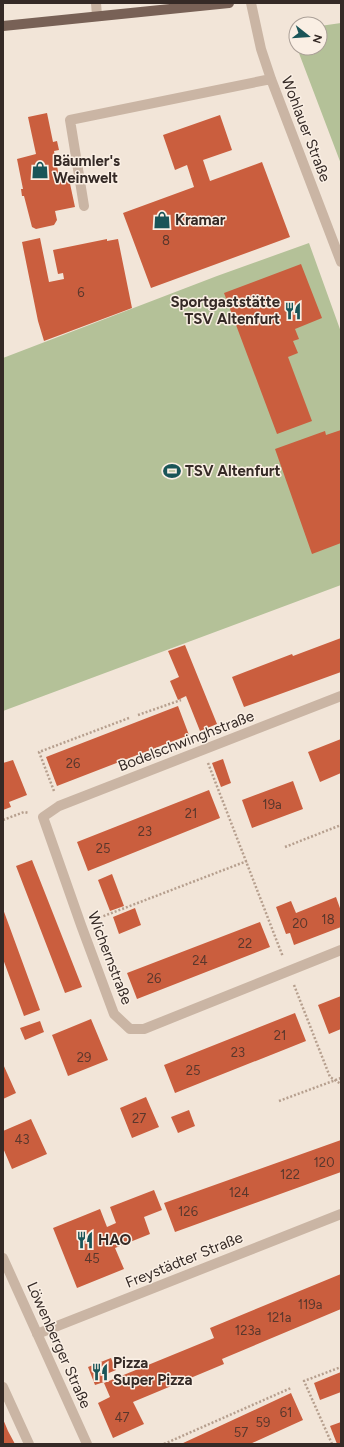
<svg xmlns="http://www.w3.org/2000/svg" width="344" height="1447" font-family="Figtree,sans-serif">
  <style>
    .green { fill: #b4c198 }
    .building { fill: #ca5e3e }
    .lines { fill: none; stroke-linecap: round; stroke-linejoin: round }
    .path { stroke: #b69f8e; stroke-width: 2.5; stroke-dasharray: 2 2; stroke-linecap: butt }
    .minor { stroke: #cab5a4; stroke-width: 10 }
    .major { stroke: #786156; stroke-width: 10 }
    .labels { text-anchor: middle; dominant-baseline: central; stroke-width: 3; stroke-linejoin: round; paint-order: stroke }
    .number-label { font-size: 13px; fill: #5a372c }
    .street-label { font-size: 15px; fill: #352a26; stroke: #faefe4 }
    .poi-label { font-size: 15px; font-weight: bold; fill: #352a26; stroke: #faefe4; text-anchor: start }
  </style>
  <rect width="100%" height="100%" fill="#f2e5d8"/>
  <path class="green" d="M341,23V164L297,48H320V26Z
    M309,243L341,332V585L3,711V358L217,276Z"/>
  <path class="building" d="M47,113L53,142L57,141L59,150L54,151L60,181L69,179L75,207L55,211L57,220L54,225L36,229L32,227L24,196H22L21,189H23L17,159L36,154L28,117Z
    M220,115L232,150L203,160L210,181L262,162L290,237L151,288L123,213L194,187L187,165L175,170L163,135Z
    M40,238L49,282L64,279L63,273L58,274L53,250L107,239V241L118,239L132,308L44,341L38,321L22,242Z
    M301,264L322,318L295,329L299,339L293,341L298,353L288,357L312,421L277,434L224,293Z
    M341,430V543L312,554L275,449L325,431L326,435Z
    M341,638V672L244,707L232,677L292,654L293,656Z
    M185,645L217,724L200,731L186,696L178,700L170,681L179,677L168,651Z
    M178,706L189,735L57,786L46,757Z
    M341,739V773L320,782L308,752Z
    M223,759L231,783L221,787L212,763Z
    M13,760L27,795L9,802L11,807L3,810V763Z
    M293,781L303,809L252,828L242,800Z
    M209,790L220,818L88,871L77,842Z
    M32,860L82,987L65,993L16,866Z
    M112,874L124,906L110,911L98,880Z
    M336,897L341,911V927L294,945L290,933L286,934L276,907L291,901L296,913Z
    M135,908L141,925L119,934L113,917Z
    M3,909L40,1010L24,1016L3,959Z
    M260,922L270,947L137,999L127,973Z
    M341,996V1029L329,1034L318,1005Z
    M295,1013L306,1041L175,1093L164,1065Z
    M91,1019L108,1060L68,1076L52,1035Z
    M40,1021L44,1032L25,1040L20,1028Z
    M3,1064L16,1093L3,1099Z
    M146,1097L159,1127L132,1138L120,1108Z
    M189,1110L195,1126L178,1133L171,1117Z
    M31,1119L47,1154L12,1169L3,1148V1131Z
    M341,1140V1172L175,1232L164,1203Z
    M154,1190L162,1210L144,1217L150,1234L115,1248L124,1269L77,1288L53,1228L100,1209L107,1227L116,1223L110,1207Z
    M341,1274V1309L222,1359L224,1364L133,1402L144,1424L113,1438L98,1403L110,1397L104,1383L214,1338L210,1328Z
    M111,1358L116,1370L104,1375L107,1381L95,1385L88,1367Z
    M341,1372V1392L320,1400L314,1383Z
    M291,1393L303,1420L250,1444H181Z
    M3,1419L8,1431L15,1444H3Z
    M341,1422V1444H337L330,1426Z"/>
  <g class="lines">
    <path class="path" d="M138,715L181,700
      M208,763L283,957
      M54,791L39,752L129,718
      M3,820L24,812L29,813
      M285,847L341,825
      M96,919L247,861
      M294,985L330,1077L341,1084
      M279,1101L341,1078
      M164,1444L291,1388
      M332,1444L304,1381L341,1367"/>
    <path class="minor" d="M96,3L97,16
      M251,3L261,49L271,79L341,262
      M84,206L70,120L271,79
      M341,696L59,806L43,817L81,925L114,1014L130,1029H144L341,950
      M3,1258L87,1444
      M37,1334L341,1214
      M3,1387L29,1444"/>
    <path class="major" d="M3,26L229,3"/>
  </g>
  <defs>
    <g id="shop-bare" transform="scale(1.38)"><path d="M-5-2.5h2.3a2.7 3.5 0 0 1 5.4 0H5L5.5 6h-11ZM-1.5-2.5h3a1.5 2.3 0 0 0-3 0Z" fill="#1a5558" stroke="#faefe4" stroke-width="2.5" paint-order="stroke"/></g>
    <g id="restaurant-bare" transform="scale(1.38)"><path d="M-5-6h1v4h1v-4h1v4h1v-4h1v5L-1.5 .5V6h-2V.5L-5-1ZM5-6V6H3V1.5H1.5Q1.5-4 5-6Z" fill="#1a5558" stroke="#faefe4" stroke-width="2.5" paint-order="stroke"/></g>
    <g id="stadium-bare" transform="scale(1.38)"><path d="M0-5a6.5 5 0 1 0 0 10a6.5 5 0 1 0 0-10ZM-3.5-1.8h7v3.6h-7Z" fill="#1a5558" stroke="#faefe4" stroke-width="2.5" paint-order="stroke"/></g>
  </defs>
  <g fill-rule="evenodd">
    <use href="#shop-bare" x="40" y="170"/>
    <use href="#shop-bare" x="162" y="220"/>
    <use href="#restaurant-bare" x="293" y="311"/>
    <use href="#stadium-bare" x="172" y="471"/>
    <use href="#restaurant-bare" x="85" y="1240"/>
    <use href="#restaurant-bare" x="100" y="1372"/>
  </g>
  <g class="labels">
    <g class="number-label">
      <text x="166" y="240">8</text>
      <text x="81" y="292">6</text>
      <text x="73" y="763">26</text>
      <text x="272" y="804">19a</text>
      <text x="191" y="813">21</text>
      <text x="145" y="831">23</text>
      <text x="103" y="848">25</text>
      <text x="328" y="919">18</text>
      <text x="300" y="923">20</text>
      <text x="245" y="943">22</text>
      <text x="200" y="960">24</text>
      <text x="154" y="978">26</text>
      <text x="280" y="1035">21</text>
      <text x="238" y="1052">23</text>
      <text x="84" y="1057">29</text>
      <text x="193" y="1070">25</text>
      <text x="139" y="1118">27</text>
      <text x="22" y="1139">43</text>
      <text x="324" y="1162">120</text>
      <text x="290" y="1174">122</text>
      <text x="239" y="1192">124</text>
      <text x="188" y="1211">126</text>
      <text x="92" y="1258">45</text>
      <text x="310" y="1304">119a</text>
      <text x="279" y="1317">121a</text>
      <text x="248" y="1330">123a</text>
      <text x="286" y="1412">61</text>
      <text x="122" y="1417">47</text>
      <text x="263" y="1422">59</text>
      <text x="241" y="1432">57</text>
    </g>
    <g class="street-label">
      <text transform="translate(306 129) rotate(69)">Wohlauer Straße</text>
      <text transform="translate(186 741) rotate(-21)">Bodelschwinghstraße</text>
      <text transform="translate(110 958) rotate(69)">Wichernstraße</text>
      <text transform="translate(184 1260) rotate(-22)">Freystädter Straße</text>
      <text transform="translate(59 1345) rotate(66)">Löwenberger Straße</text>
    </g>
    <g class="poi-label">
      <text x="53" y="161">Bäumler's<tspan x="53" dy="17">Weinwelt</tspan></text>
      <text x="175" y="220">Kramar</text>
      <text x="280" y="302" text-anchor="end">Sportgaststätte<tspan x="280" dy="17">TSV Altenfurt</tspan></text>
      <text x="185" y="471">TSV Altenfurt</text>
      <text x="98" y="1240">HAO</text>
      <text x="113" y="1363">Pizza<tspan x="113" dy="17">Super Pizza</tspan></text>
    </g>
  </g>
  <rect width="344" height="1447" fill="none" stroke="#352a26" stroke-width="8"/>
  <g transform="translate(308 36) rotate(107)"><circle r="19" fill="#faefe4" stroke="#aba098"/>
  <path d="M0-3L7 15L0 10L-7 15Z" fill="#1a5558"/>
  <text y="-6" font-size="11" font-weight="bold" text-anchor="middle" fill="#352a26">N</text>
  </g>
</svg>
